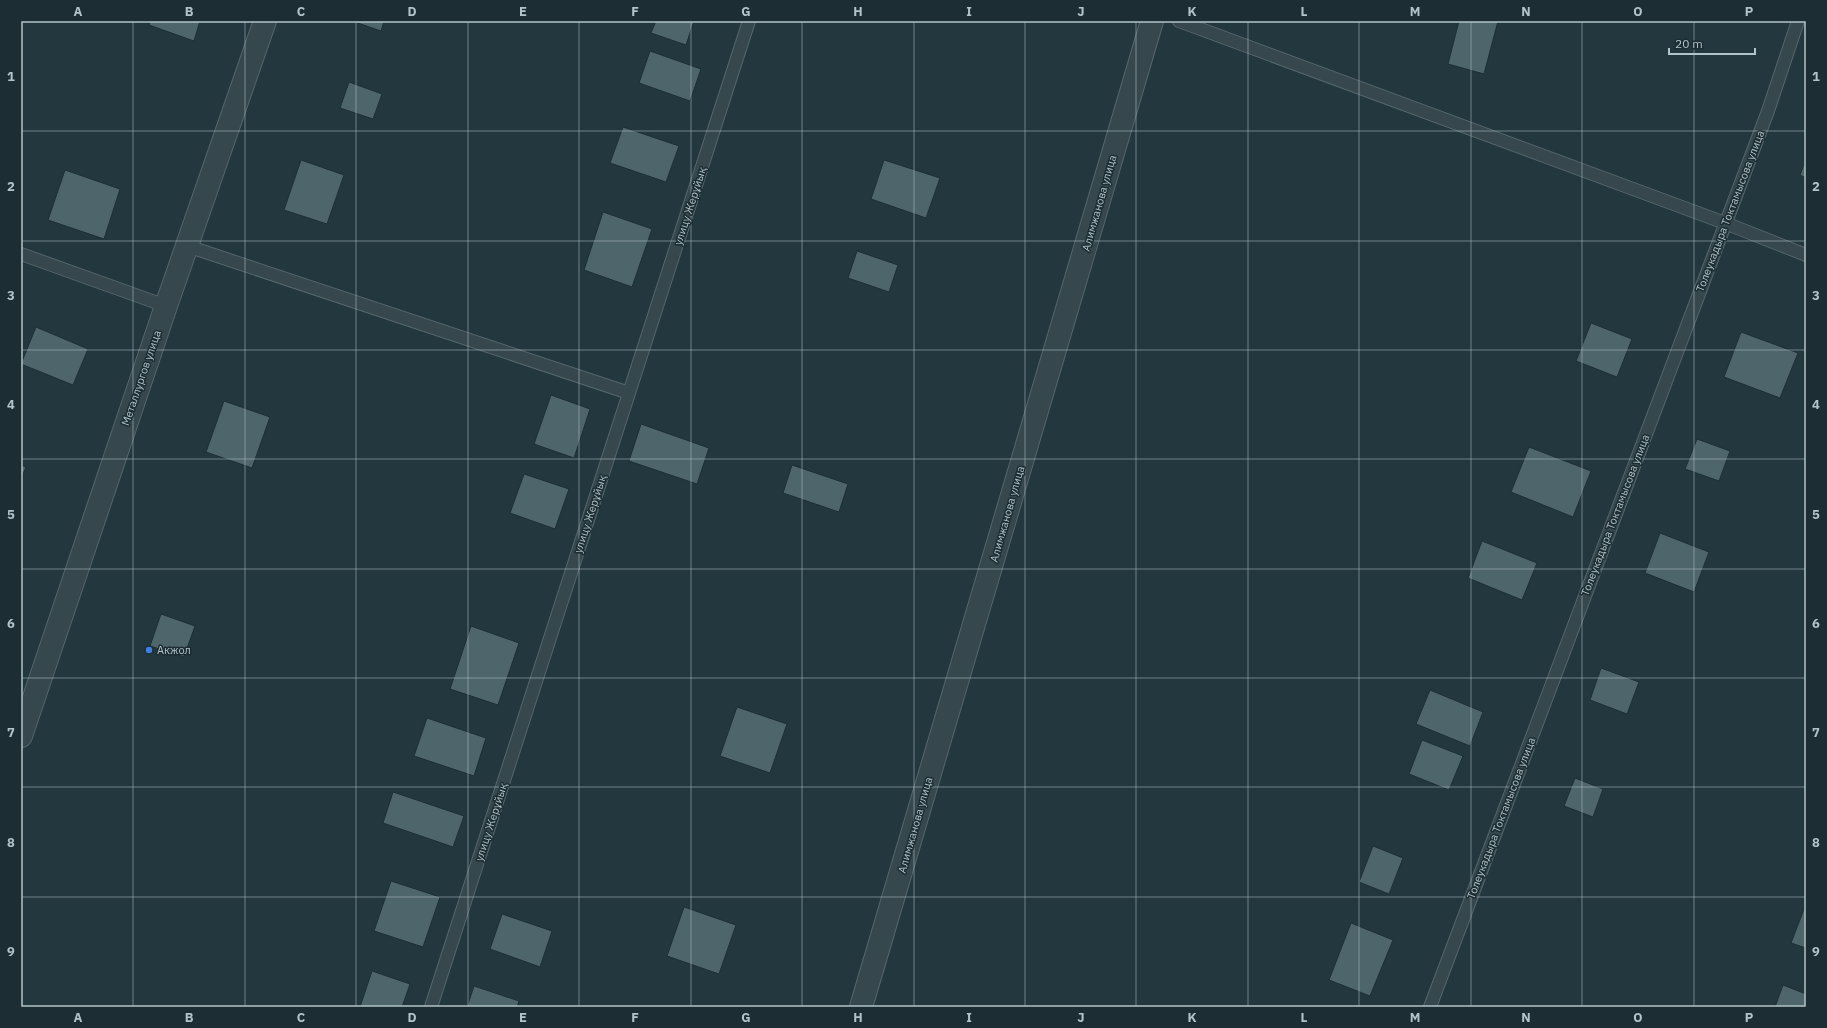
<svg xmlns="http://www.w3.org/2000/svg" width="1827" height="1028" font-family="'IBM Plex Sans',sans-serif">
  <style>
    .building { fill: #4d656b; stroke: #1e2f35 }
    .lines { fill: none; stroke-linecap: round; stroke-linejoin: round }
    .lane-casing { stroke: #55666c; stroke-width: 14 }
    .street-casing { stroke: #55666c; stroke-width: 24 }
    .lane { stroke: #36484e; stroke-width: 12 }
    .street { stroke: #36484e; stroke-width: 22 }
    .grid { fill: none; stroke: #b2c3c9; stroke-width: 1; stroke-opacity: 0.55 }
    .shop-dot { fill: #3f7fe0; stroke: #1c2d33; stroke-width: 1.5 }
    .labels { text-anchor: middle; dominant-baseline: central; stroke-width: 3; stroke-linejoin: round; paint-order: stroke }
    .street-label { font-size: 11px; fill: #b2c3c9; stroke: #1c2d33 }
    .poi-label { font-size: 11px; fill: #b2c3c9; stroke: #1c2d33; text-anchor: start }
    .neatline { fill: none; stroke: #b2c3c9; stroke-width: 1.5 }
    .grid-label { font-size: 13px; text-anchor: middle; font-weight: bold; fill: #b2c3c9 }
  </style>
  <rect width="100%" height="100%" fill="#22373e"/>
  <path class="building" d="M150,21H200L194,41L149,25Z
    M352,21H384L381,31Z
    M656,21H694L686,45L651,33Z
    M1459,21H1498L1484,74L1448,64Z
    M650,51L701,69L690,101L639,83Z
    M349,82L382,94L373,119L340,108Z
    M623,127L679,146L666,182L610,163Z
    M1806,159V178L1800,175Z
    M301,160L344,175L327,224L284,210Z
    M884,160L940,178L926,218L871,199Z
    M65,170L120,189L104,239L48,220Z
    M603,212L652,229L632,287L584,270Z
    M857,251L898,265L889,292L848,278Z
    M1591,323L1632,339L1617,377L1576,361Z
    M36,327L88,349L73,385L21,364Z
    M1741,332L1798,353L1780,398L1724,377Z
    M551,395L590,409L574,458L534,444Z
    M224,401L270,417L252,468L206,452Z
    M641,424L709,448L697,484L629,461Z
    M1697,439L1730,451L1719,481L1685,469Z
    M1529,447L1591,471L1573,517L1511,492Z
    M21,465L26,467L21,479Z
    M792,465L848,484L839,512L783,493Z
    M524,474L569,489L555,529L510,513Z
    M1660,533L1709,552L1694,592L1645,573Z
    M1482,541L1537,563L1522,600L1468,578Z
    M161,614L195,626L184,657L150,646Z
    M471,626L519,643L498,705L450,689Z
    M1601,668L1639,682L1627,714L1590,700Z
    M1430,690L1483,712L1470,746L1416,724Z
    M737,707L787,724L770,773L720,756Z
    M427,718L486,738L474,776L414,756Z
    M1422,740L1463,756L1449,790L1409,774Z
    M1575,778L1603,789L1593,817L1564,806Z
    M393,792L464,816L453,847L383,823Z
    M1373,846L1403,858L1389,894L1359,882Z
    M391,881L440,897L423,947L374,931Z
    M1806,904V948L1791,943Z
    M684,907L736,925L719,974L667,956Z
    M502,914L552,931L540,967L490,949Z
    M1351,923L1393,940L1370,996L1329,980Z
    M372,971L410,984L402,1007H360Z
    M1783,985L1806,994V1007H1775Z
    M474,986L519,1001L517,1007H467Z"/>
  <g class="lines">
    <g class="lane-casing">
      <path id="lane" d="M1179,21L1725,223L1806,255
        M187,246L629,393
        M21,254L166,306
        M431,1007L749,21
        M1430,1007L1768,111L1798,21"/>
    </g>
    <g class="street-casing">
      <path id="street" d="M21,736L166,306L265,21
        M861,1007L1152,21"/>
    </g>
    <use href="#lane" class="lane"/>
    <use href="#street" class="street"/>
  </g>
  <path class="grid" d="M133,21V1007M245,21V1007M356,21V1007M468,21V1007M579,21V1007M691,21V1007M802,21V1007M914,21V1007M1025,21V1007M1136,21V1007M1248,21V1007M1359,21V1007M1471,21V1007M1582,21V1007M1694,21V1007M21,131H1806M21,241H1806M21,350H1806M21,459H1806M21,569H1806M21,678H1806M21,787H1806M21,897H1806"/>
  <circle class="shop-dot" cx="149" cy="650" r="4"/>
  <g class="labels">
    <g class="street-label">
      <text transform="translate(1099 203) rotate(-74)">Алимжанова улица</text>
      <text transform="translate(690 206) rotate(-72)">улицу Жерұйық</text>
      <text transform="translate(1730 211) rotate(-69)">Толеукадыра Токтамысова улица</text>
      <text transform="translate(141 378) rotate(-71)">Металлургов улица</text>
      <text transform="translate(590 514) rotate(-72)">улицу Жерұйық</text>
      <text transform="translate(1007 514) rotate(-74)">Алимжанова улица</text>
      <text transform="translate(1615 515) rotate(-69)">Толеукадыра Токтамысова улица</text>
      <text transform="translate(1501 818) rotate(-69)">Толеукадыра Токтамысова улица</text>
      <text transform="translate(491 822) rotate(-72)">улицу Жерұйық</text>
      <text transform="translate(915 825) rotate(-74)">Алимжанова улица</text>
    </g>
    <g class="poi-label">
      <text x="157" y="650">Акжол</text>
    </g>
  </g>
  <rect width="1827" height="1028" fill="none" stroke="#1c2d33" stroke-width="44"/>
  <path d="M1669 48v6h86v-6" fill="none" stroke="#b2c3c9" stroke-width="2"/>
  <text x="1675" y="48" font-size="12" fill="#b2c3c9" stroke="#1c2d33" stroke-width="3" paint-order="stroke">20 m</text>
  <rect x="22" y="22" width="1783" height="984" class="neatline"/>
  <g class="grid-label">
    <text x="78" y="16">A</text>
    <text x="189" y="16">B</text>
    <text x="301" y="16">C</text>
    <text x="412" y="16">D</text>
    <text x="523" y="16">E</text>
    <text x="635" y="16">F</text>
    <text x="746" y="16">G</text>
    <text x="858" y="16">H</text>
    <text x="969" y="16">I</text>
    <text x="1081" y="16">J</text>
    <text x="1192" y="16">K</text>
    <text x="1304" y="16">L</text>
    <text x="1415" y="16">M</text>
    <text x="1526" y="16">N</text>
    <text x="1638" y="16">O</text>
    <text x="1749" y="16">P</text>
    <text x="11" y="81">1</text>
    <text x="1816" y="81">1</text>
    <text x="11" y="191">2</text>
    <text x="1816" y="191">2</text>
    <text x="11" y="300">3</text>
    <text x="1816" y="300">3</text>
    <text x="11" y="409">4</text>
    <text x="1816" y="409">4</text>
    <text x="11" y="519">5</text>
    <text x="1816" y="519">5</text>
    <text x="11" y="628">6</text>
    <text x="1816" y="628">6</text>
    <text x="11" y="737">7</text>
    <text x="1816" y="737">7</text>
    <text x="11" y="847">8</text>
    <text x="1816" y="847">8</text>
    <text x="11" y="956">9</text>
    <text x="1816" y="956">9</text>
    <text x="78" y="1022">A</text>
    <text x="189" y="1022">B</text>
    <text x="301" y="1022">C</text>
    <text x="412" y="1022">D</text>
    <text x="523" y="1022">E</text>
    <text x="635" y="1022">F</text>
    <text x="746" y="1022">G</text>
    <text x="858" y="1022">H</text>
    <text x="969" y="1022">I</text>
    <text x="1081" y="1022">J</text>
    <text x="1192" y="1022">K</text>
    <text x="1304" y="1022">L</text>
    <text x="1415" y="1022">M</text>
    <text x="1526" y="1022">N</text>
    <text x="1638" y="1022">O</text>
    <text x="1749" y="1022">P</text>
  </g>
</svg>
